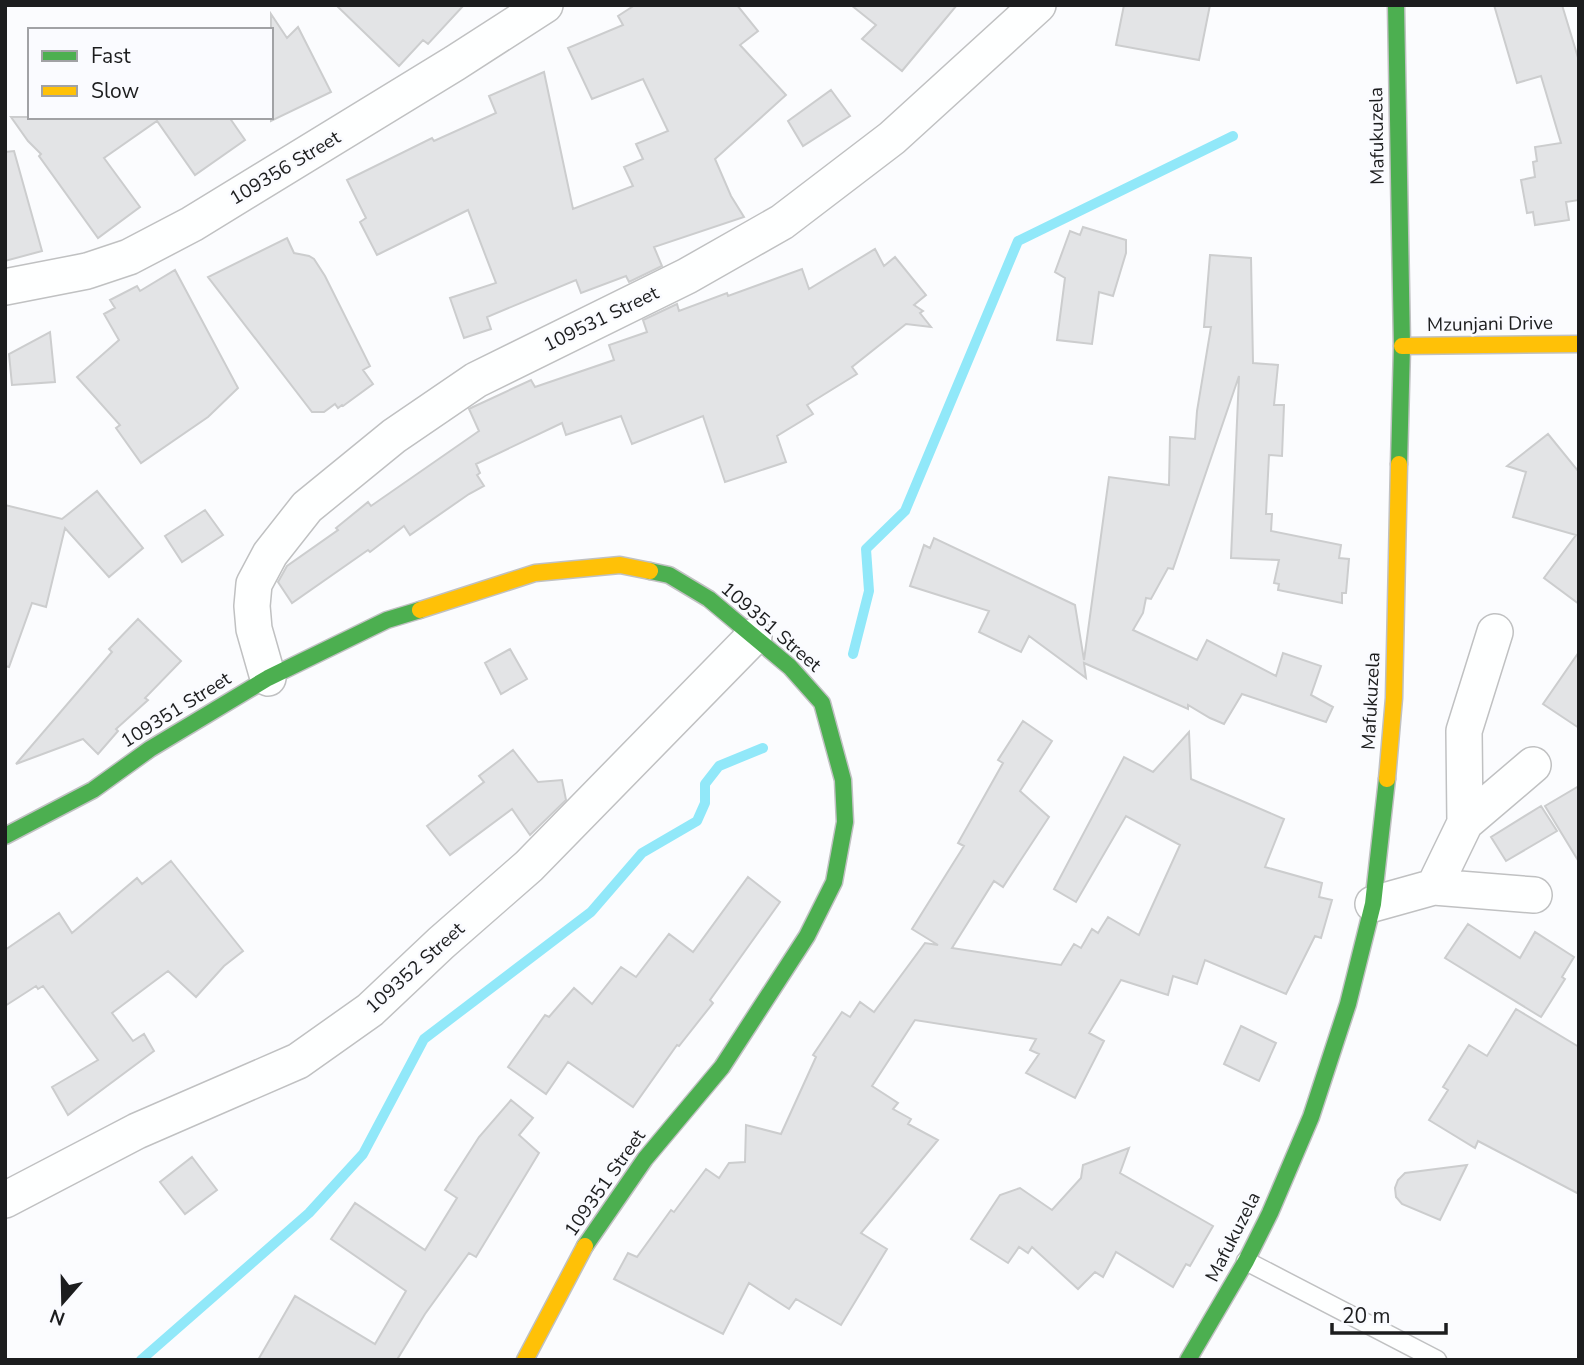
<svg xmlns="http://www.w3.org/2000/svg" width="1584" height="1365" font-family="'Nunito Sans',sans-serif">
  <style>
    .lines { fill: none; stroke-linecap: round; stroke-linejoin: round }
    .stream { stroke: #91e8f9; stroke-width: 10 }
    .building { fill: #e3e4e6; stroke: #cccdce; stroke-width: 2 }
    .lane-casing { stroke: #c0c1c2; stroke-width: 21 }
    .street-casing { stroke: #c0c1c2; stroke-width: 38 }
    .fast-casing { stroke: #c0c1c2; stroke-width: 19 }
    .slow-casing { stroke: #c0c1c2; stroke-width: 19 }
    .lane { stroke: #feffff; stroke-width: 18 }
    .street { stroke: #feffff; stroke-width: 35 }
    .fast { stroke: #4caf50; stroke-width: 16 }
    .slow { stroke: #ffc107; stroke-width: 16 }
    .labels { text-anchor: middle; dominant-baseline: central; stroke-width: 5; stroke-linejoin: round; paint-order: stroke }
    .street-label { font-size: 19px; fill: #1c1d1e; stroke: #fafbff }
  </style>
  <rect width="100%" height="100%" fill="#fbfcfe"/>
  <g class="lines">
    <path class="stream" d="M853,654L869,591L866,549L905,511L1018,241L1233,136
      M141,1360L309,1213L363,1154L424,1039L591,912L642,853L697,821L705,803V784L719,766L763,748"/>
  </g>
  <path class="building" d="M336,5H464L428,44L423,40L399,66Z
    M635,5H737L758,31L740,45L786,95L715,159L731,196L744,217L654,247L662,266L629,282L626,276L581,293L576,280L487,317L491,329L464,338L450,298L496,283L468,210L377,255L360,222L366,218L347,180L432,138L434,141L496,113L489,96L544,72L573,209L633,186L624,167L643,159L636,144L668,131L643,79L592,99L568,48L623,25L618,16Z
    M851,5H957L902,71L862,39L876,25Z
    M1124,5H1210L1199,60L1116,45Z
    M1494,5H1562L1579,61V200L1566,202L1569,220L1535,225L1533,212L1527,213L1521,180L1535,177L1533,162L1537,161L1535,147L1561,143L1541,76L1517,83Z
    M271,14L287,38L298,27L331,92L271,121Z
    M831,90L850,116L803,146L788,121Z
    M11,117H229L245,140L195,175L157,121L104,158L140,207L98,238L39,156L41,154L28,141Z
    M14,151L42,251L5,261V152Z
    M1083,227L1126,240V253L1113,296L1099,292L1092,344L1057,340L1065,278L1055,272L1070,231L1080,235Z
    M287,238L294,253L309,256L314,259L325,276L370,366L363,370L373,384L343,406L342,405L338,408L335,404L324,412H312L208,277Z
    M875,249L884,266L895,257L926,295L914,305L923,311L920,313L931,327L906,324L852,367L857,374L807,405L813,414L777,436L786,462L725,482L703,416L632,444L621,416L566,435L562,423L476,464L480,473L477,475L484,486L469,494L410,535L404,526L370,552L368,550L292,603L278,582L287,566L338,530L336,528L368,502L371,506L479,431L469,409L473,407L531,380L535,387L614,360L609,345L647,332L643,320L677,304L679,311L727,293L728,296L802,269L809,289Z
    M1210,255L1251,258L1253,363L1278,365L1274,405H1284L1282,456L1269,455L1266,514H1272L1271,531L1341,545L1339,558L1349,559L1346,593H1342V603L1278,590L1279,584L1274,583L1279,560L1231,558L1239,376L1173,569L1168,568L1151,599L1146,598L1143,613L1133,630L1197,660L1207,640L1276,676L1283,653L1321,666L1311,695L1333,707L1326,722L1242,694L1224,724L1210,718L1188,705V709L1084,663L1086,678L1029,636L1021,652L979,632L989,611L910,586L924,545L930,548L934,538L1075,605L1084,660L1109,477L1169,485L1170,437L1195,439L1197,411L1211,327H1204Z
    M175,270L238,388L208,417L141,463L116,428L120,425L77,377L119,340L104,314L115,308L110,300L137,286L140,291Z
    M50,332L55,382L12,385L9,354Z
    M1548,434L1579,472V604L1544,578L1576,535L1513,517L1526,472L1507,466Z
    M97,491L143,548L109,577L65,528L46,607L32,603L9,667L5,666V505L62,519Z
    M205,510L223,535L182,562L165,536Z
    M138,619L181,661L145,698L148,700L116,729L118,731L98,754L83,739L16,764L112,652L109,649Z
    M510,649L527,679L501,694L485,663Z
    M1579,652V728L1543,704Z
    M1023,721L1052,741L1020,791L1049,817L1003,887L994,881L952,948L1061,965L1074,944L1081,948L1092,929L1098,933L1108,917L1139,935L1180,845L1126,816L1076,902L1054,889L1124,757L1153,772L1189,732L1191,779L1284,819L1265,867L1322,883L1319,897L1332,900L1321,938L1315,936L1286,994L1205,960L1197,984L1173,976L1168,995L1121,980L1089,1033L1104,1041L1075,1098L1026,1073L1039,1054L1030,1050L1036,1039L915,1020L872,1086L898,1103L893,1109L911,1119L908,1124L938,1140L861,1233L887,1249L841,1325L796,1299L789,1309L749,1283L723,1334L614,1279L628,1253L637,1257L671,1210L674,1212L706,1169L719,1178L729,1163L745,1162L746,1125L781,1134L816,1057L813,1055L842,1012L850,1017L860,1002L874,1012L925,943L938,945L912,929L964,846L958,843L1003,763L998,760Z
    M513,750L538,782L562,780L566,800L530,835L512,809L450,855L427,826L484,782L479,776Z
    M1579,786V862L1545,806Z
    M1541,806L1557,831L1506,861L1491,837Z
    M171,861L243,951L224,966L196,997L168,971L112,1013L133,1041L144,1034L154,1051L68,1115L52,1087L98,1060L43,986L38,989L36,986L5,1006V950L59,913L72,933L137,878L142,884Z
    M748,877L780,902L710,1000L713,1003L679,1046L677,1045L633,1107L568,1062L546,1094L508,1067L545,1015L549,1017L574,988L592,1004L621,967L636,977L669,934L693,952Z
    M1468,924L1520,958L1535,932L1574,957L1562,977L1565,979L1541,1017L1445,958Z
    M1516,1009L1579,1047V1194L1478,1141L1475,1148L1429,1120L1448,1090L1443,1087L1469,1045L1487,1056Z
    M1241,1026L1276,1043L1259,1081L1224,1064Z
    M511,1100L533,1118L519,1135L539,1153L476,1257L469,1253L425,1314L398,1358L401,1360H258L295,1296L375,1344L406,1291L331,1239L355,1203L425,1250L457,1198L445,1190L479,1137Z
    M1129,1148L1120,1173L1213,1226L1190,1266L1186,1264L1173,1287L1116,1252L1103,1277L1095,1272L1078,1289L1032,1247L1028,1253L1019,1247L1008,1263L971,1239L1000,1195L1020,1188L1052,1210L1081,1178L1083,1165Z
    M192,1157L217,1190L185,1214L160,1182Z
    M1467,1165L1440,1220L1402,1204L1396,1197L1395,1188L1398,1180L1405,1173Z"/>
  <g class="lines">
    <g class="lane-casing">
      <path id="lane" d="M1246,1261L1437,1360"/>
    </g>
    <g class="street-casing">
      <path id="street" d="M5,287L87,271L129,257L192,224L455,63L545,5
        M268,678L254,629L252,606L254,584L270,554L307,507L394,436L476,380L687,276L782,222L892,138L1038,5
        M1465,823L1464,731L1495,632
        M1434,887L1534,895
        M1373,904L1434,887L1465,823L1533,765
        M5,1200L137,1131L298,1061L370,1010L441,943L529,866L754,636"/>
    </g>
    <g class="fast-casing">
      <path id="fast" d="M1396,5L1402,346L1399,464
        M5,836L93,790L150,749L268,678L387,620L420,610
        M585,1246L645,1159L722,1067L807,936L834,882L845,822L843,780L822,703L790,667L709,599L669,575L650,571
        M1188,1360L1246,1261L1270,1213L1311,1117L1348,1004L1373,904L1387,779"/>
    </g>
    <g class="slow-casing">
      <path id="slow" d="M1402,346L1579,344
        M420,610L535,573L620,565L650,571
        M1387,779L1394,698L1399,464
        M525,1360L585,1246"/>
    </g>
    <use href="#lane" class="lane"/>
    <use href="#street" class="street"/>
    <use href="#fast" class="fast"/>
    <use href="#slow" class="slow"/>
  </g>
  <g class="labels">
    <g class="street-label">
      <text transform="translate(1377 136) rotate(-91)">Mafukuzela</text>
      <text transform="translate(285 168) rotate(-31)">109356 Street</text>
      <text transform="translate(601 319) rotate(-26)">109531 Street</text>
      <text transform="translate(1490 324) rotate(-1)">Mzunjani Drive</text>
      <text transform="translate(771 627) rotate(41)">109351 Street</text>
      <text transform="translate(1371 701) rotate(-87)">Mafukuzela</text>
      <text transform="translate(176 710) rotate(-32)">109351 Street</text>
      <text transform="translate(415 968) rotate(-42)">109352 Street</text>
      <text transform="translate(605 1183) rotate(-55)">109351 Street</text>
      <text transform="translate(1233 1237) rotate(-63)">Mafukuzela</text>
    </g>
  </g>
  <rect width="1584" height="1365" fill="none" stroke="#1c1d1e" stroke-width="14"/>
  <rect x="28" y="28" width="245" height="91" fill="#fafbff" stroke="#a1a2a5" stroke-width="2"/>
  <rect x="42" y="51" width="35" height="10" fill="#4caf50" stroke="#a1a2a5" stroke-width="2"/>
  <text x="91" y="63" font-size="21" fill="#1c1d1e">Fast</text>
  <rect x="42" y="86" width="35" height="10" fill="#ffc107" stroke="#a1a2a5" stroke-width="2"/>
  <text x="91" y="98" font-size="21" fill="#1c1d1e">Slow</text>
  <g transform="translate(63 1302) rotate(200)" stroke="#fafbff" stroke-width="5" paint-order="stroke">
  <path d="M0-5L12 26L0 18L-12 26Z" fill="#1c1d1e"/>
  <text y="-10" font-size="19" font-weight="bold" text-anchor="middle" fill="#1c1d1e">N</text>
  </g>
  <path d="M1332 1323v10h114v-10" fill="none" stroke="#1c1d1e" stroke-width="3.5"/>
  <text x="1342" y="1323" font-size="21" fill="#1c1d1e" stroke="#fafbff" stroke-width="5" paint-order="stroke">20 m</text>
</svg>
